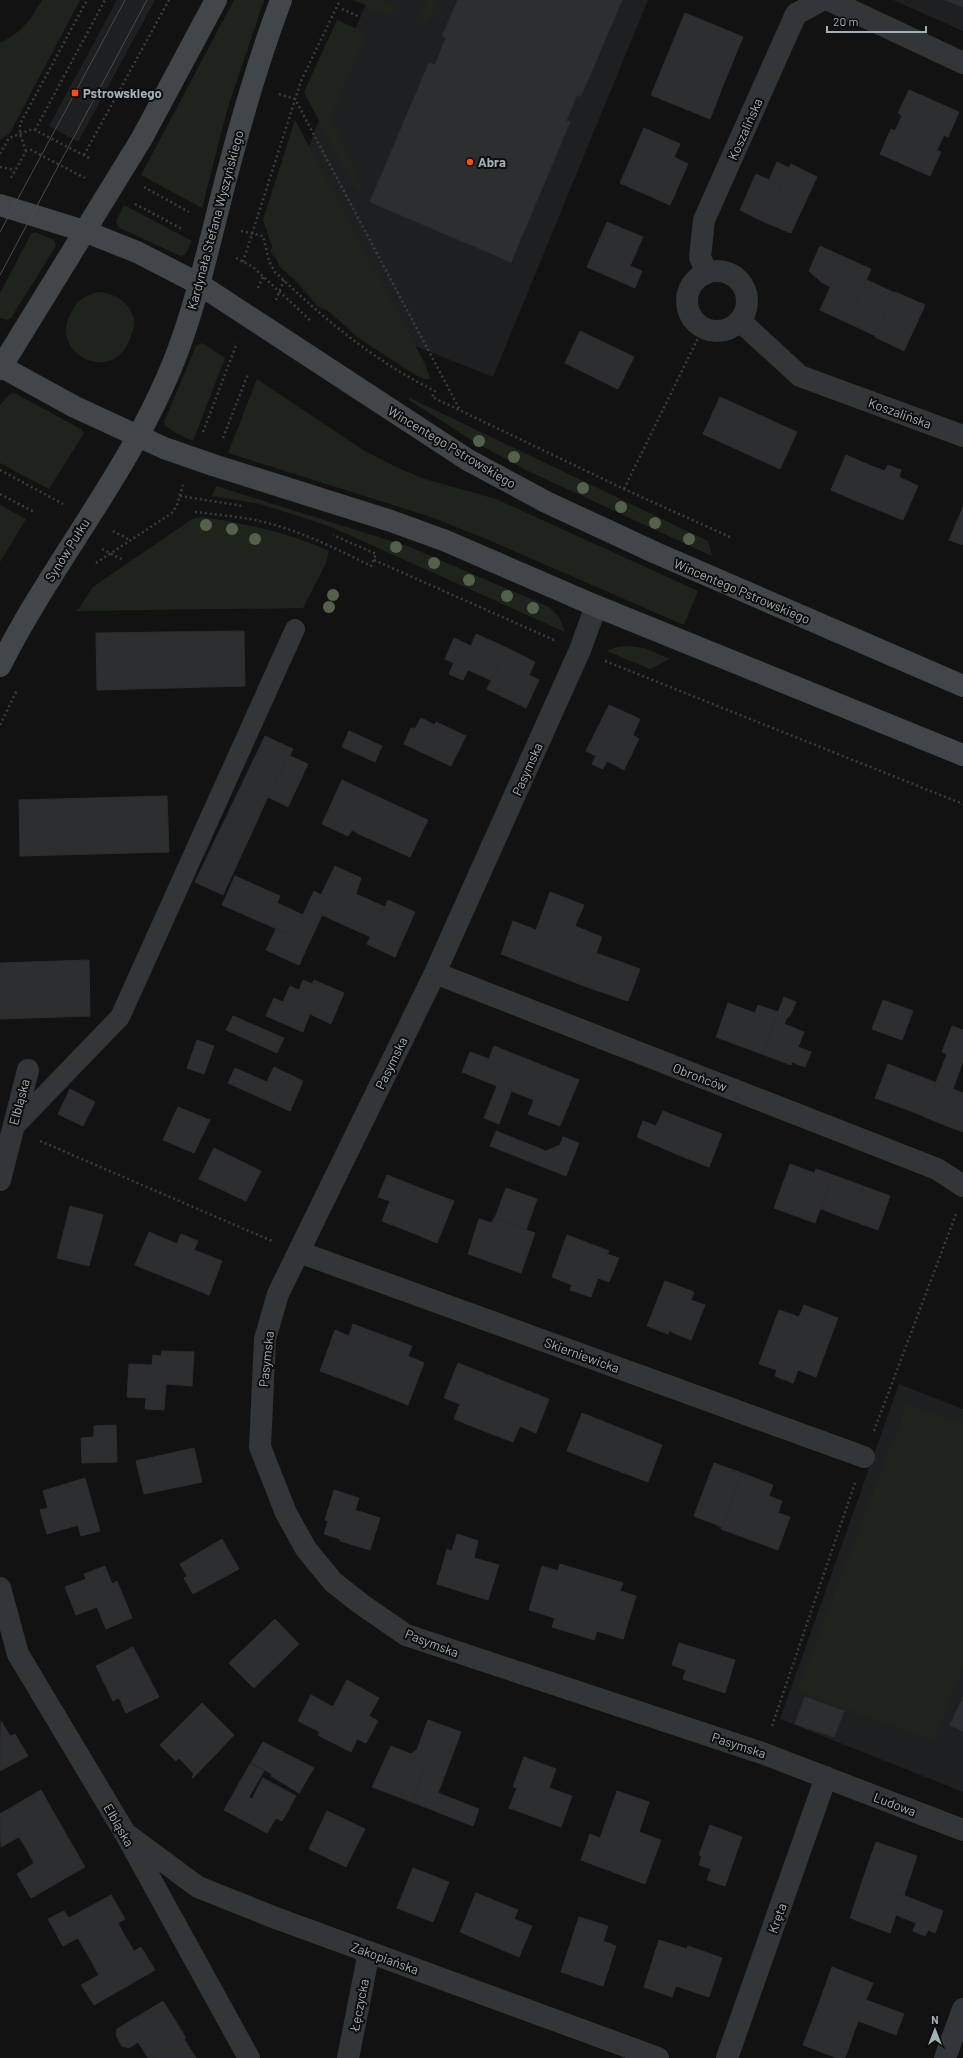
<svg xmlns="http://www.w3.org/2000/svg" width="963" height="2058" font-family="Barlow,sans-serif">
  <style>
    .built { fill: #1e1f21 }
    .green { fill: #1e241c }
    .building { fill: #2c2e30; stroke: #2b2d30 }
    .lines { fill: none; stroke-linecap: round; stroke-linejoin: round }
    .path { stroke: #383e40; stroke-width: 2.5; stroke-dasharray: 2 3; stroke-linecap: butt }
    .lane { stroke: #323639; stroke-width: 20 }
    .street { stroke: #323639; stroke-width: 22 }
    .secondary { stroke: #404649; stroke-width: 22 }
    .tram { stroke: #474d50; stroke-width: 1 }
    .tree { fill: #53614a }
    .poi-dot { fill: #ff4b1e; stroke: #0d0d0e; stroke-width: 1.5 }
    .labels { text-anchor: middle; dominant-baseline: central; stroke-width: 4; stroke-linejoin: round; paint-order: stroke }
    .poi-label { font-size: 13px; font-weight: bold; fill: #a2b1b5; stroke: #0d0d0e; text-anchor: start }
    .street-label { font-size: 13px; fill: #a2b1b5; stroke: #0d0d0e }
  </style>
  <rect width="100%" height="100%" fill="#121213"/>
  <path class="built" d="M117,0H155L78,142L49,126Z
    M368,0H648L493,377L318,307L270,252L336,73Z
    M893,0H963V31Z
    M899,1384L963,1409V1792L780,1719Z"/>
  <path class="green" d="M42,0H80L10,133L0,140V43C22,32 30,21 42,0Z
    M234,0H264L228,107L202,208L141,175Z
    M352,0H383L396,6L392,16L379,11L376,13L370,10L371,7Z
    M427,0H439L430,20L426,23L420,17Z
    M337,20L367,33L331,116L362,188L356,191L304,92Z
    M295,120L425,364L430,379H423L409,371L357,337L279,266L263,220Z
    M124,205L192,241L185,255L180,256L118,227L116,221Z
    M35,232L54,240L56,246L11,318L7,320L0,318V293L31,234Z
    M102,292C118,295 131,304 134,320C135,327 132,334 129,341C111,385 48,353 71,313C78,299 87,293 102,292Z
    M202,343L225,358L193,441C185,437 168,431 164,422L196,346Z
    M257,379L365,451L396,467L425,479L496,499L698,591L684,625L491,541L431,517L228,453Z
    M14,393L81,429L84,433L49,489L0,463V405L10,394Z
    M410,398L708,541L712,556L526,470L476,443L409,400Z
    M216,486L410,547L549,607L559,617L565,632L329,526L260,504L212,496Z
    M0,505L26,519L0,562Z
    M203,517C247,524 289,533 329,551L326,563L303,608L77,611L93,587L192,519Z
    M627,646L644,648L670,659L650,669L607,651L617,647Z
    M907,1404L963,1423V1667L934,1741L797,1691Z"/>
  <path class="building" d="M458,0H622L581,96L577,95L566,121L570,122L511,262L370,202L429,63L435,65L446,38L442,36Z
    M945,0H963V7Z
    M685,13L743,37L726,78L668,54Z
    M668,54L726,78L710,119L651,95Z
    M909,90L959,112L948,137L944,135L937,150L941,152L930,176L880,154L891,129L895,131L902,116L898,113Z
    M644,128L680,144L674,157L688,164L670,205L620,183Z
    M777,162L789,168L764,222L740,210L756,174L769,180Z
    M791,164L817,177L791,233L764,222Z
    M607,222L643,237L630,266L642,271L635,288L587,267Z
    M820,246L844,257L831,287L821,282L809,271Z
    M844,257L871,269L852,312L880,325L876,336L820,310Z
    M867,280L895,293L880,325L852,312Z
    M895,292L925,305L904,351L875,337Z
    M580,331L634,357L618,389L565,363Z
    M720,397L797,432L780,469L703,434Z
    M846,455L869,465L854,500L831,490Z
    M869,465L885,471L888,465L901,470L899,477L918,486L903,520L854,500Z
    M963,507V545L949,540Z
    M244,631L245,686L97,690L96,633Z
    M476,634L507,648L491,680L468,670L463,680L449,674L454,663L445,659L454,638L471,646Z
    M507,648L535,662L529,675L539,680L526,708L487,689Z
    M609,705L640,719L633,735L639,739L624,770L607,761L603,769L592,764L596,756L586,751Z
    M421,718L435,725L436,722L466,736L451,766L404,744L411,728L415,729Z
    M349,731L382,746L375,762L342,747Z
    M265,736L293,749L268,797L223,895L195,882Z
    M288,755L308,764L288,807L268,797Z
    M342,780L376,796L359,834L352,830L348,836L322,824Z
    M167,796L169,852L20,856L19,800Z
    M376,796L428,820L410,857L359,834Z
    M335,866L361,878L356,894L385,907L371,937L322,915L309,943L222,905L235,876L280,896L277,903L303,915L314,891L321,895Z
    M550,892L584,905L575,926L602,937L584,986L501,954L513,921L536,930Z
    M388,900L415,912L395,957L367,944Z
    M276,929L309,943L299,965L266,950Z
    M596,953L640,969L628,1001L584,986Z
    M89,960L90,1016L0,1019V963Z
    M303,980L312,984L314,980L344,993L331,1024L310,1014L303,1032L266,1016L274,998L283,1002L290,986L299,990Z
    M784,997L796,1002L790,1016H788L784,1024L804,1032L798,1047L811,1052L805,1067L792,1062L791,1065L762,1054Z
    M883,1000L913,1011L902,1040L872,1029Z
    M728,1003L755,1013L758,1005L778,1012L762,1054L716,1037Z
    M233,1016L284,1038L277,1053L226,1030Z
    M952,1026L963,1030V1061L953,1089L936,1082L947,1054L942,1052Z
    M197,1040L214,1046L204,1074L187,1068Z
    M494,1046L524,1058L499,1124L484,1118L497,1086L462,1072L470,1052L489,1059Z
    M524,1058L579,1080L560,1126L528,1114L534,1100L511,1091Z
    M888,1064L924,1078L911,1111L875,1098Z
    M274,1067L303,1081L290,1111L228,1083L235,1068L267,1082Z
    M924,1078L953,1089L939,1123L911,1111Z
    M70,1089L95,1102L83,1126L58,1114Z
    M953,1089L963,1093V1132L939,1123Z
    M178,1107L210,1120L194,1153L163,1140Z
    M663,1111L693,1123L681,1156L637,1137L643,1121L656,1126Z
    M693,1123L722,1134L709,1167L681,1156Z
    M496,1131L546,1151L560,1145L563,1137L579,1143L566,1176L490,1146Z
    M214,1148L261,1171L246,1201L199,1179Z
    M790,1164L814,1173L816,1169L833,1175L815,1223L774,1208Z
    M387,1175L435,1194L418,1235L382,1221L390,1201L378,1197Z
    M833,1175L863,1186L850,1220L821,1209Z
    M863,1186L890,1196L878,1230L850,1220Z
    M506,1188L537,1199L526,1230L495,1218Z
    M435,1194L454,1201L437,1243L418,1235Z
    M70,1206L103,1215L89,1266L57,1258Z
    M494,1218L535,1233L521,1273L468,1254L479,1219L492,1223Z
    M149,1232L177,1244L181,1234L198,1241L194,1250L222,1261L209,1295L135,1265Z
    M567,1235L609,1251L607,1254L619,1258L609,1282L598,1278L591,1297L570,1290L572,1285L552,1277Z
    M665,1281L694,1292L691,1300L705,1305L691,1340L669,1331L668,1334L647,1326Z
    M804,1305L838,1318L816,1377L798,1370L793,1383L775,1376L777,1370L759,1364L779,1310L799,1317Z
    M353,1324L382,1335L363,1387L320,1371L335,1330L349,1336Z
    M382,1335L412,1346L408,1356L424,1363L408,1405L363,1387Z
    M162,1351L194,1352L192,1386L166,1384L164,1410L145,1409L146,1398L127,1397L129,1364L152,1365L153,1355L161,1356Z
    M458,1363L503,1381L484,1431L454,1419L460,1404L444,1398Z
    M503,1381L549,1399L536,1433L520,1426L513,1442L484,1431Z
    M582,1413L622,1429L608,1467L567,1451Z
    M116,1425L117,1462L82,1463L81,1438L94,1437V1426Z
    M622,1429L662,1445L648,1482L608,1467Z
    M194,1448L202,1482L144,1494L136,1461Z
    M714,1463L742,1473L722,1527L694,1516Z
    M742,1473L773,1485L769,1496L782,1501L778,1513L790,1517L778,1550L721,1529Z
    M85,1478L100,1531L81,1536L78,1525L47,1534L40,1510L48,1508L43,1491Z
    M334,1490L359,1498L355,1510L380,1518L370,1550L340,1541V1539L324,1534L328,1521L325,1520Z
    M457,1534L478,1541L474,1558L499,1565L488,1600L437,1584L447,1549L452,1551Z
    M222,1539L239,1569L193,1594L184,1578L187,1576L180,1564Z
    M560,1564L623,1583L620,1591L636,1596L623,1639L597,1631L594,1640L552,1627L555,1618L529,1610L542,1566L558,1571Z
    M105,1566L112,1584L117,1581L132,1618L106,1629L97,1607L76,1615L65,1587L86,1579L84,1574Z
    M275,1619L299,1644L254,1688L229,1663Z
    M679,1643L735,1660L725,1693L683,1679L686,1670L672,1665Z
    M133,1647L159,1697L126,1713L119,1698L113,1701L96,1666Z
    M347,1680L379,1698L369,1716L378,1721L366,1743L357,1739L351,1752L318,1735L320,1732L298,1721L311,1695L333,1707Z
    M805,1697L844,1711L834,1737L795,1724Z
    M963,1697V1731L950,1725Z
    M202,1703L234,1735L193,1778L192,1777L194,1774L179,1758L176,1761L160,1745Z
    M428,1720L461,1732L438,1793L479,1809L473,1826L412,1802L425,1769L412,1763Z
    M1,1721L10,1736L15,1734L28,1756L0,1771Z
    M263,1742L314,1768L299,1793L271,1776L272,1774L251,1763Z
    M391,1746L411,1754L417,1750L412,1763L425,1769L412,1802L372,1787Z
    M524,1757L556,1769L549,1788L572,1796L561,1827L509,1808L517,1788L513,1787Z
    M250,1764L264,1771L249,1797L252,1799L263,1778L296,1796L282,1821L276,1818L267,1833L224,1810Z
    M41,1790L63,1829L27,1850L19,1837L1,1847L0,1814Z
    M617,1791L649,1802L639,1832L661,1840L645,1884L581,1860L590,1834L600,1838Z
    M327,1811L365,1829L346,1867L309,1849Z
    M710,1825L742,1837L725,1886L707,1880L711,1869L699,1865L702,1856L699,1855Z
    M63,1829L85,1867L31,1898L17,1874L34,1863L27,1850Z
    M876,1842L917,1856L904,1895L863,1879Z
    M413,1868L449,1882L433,1922L397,1908Z
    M863,1879L943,1911L935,1933L928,1930L925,1936L913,1931L916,1923L896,1915L890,1933L850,1918Z
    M476,1893L518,1910L514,1919L532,1926L519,1957L460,1932Z
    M111,1895L125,1919L118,1923L125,1936L89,1957L78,1938L63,1946L48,1919L64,1911L69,1918Z
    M579,1917L608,1926L603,1941L616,1946L603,1986L561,1972Z
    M125,1936L134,1951L141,1947L155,1970L94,2005L81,1985L99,1975L89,1957Z
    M659,1940L687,1949L688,1946L722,1958L709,1997L676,1986L672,1997L644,1987Z
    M832,1967L873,1983L866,2000L904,2014L896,2035L818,2006Z
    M163,2001L186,2038L152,2058H148L138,2042L129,2048L122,2046L116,2035L117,2029Z
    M818,2006L858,2021L845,2058H837L803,2045Z
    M184,2039L196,2058H152Z"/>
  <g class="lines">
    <path class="path" d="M342,9L360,17
      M279,94L295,99L460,410
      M35,130L105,0
      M26,151L20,134V124L87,0
      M0,154L9,138L33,129L91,159
      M84,155L169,0
      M0,167L15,170
      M11,178L26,151L31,150L85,178
      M144,187L189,212
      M135,204L184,230
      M241,231L263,236L269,261L275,272C324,319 374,361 435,391L432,397L624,489L732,538
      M236,258L253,267L311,321
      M243,262L301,81L340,0
      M258,288L263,277
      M276,300L284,280
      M203,432L237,343
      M223,438L248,374
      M0,470L63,504
      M624,489L703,328
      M0,494L34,512
      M180,496L243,506
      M195,512C213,514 232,516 250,519C293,527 333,547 371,566L376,554L333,535
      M113,531L130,540
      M102,549L123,560
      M374,560L554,640
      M96,563L172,513L177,505L183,485
      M605,661L963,804
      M0,725L17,690
      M40,1141L272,1241
      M874,1431L956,1214
      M772,1726L855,1483"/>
    <path class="lane" d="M12,1129L120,1017L295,629"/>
    <path class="street" d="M829,0L963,63
      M687 301a30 30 0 1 1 60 0a30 30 0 1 1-60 0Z
      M707,273L700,257L704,220L796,14L822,0
      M740,321L800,376L963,436
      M596,606L580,650L435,973L278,1294L265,1339L260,1447L286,1513L306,1549L333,1582L361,1604L406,1635L762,1753L963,1830
      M435,973L937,1169L963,1186
      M0,1180L28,1070
      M299,1252L864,1457
      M0,1588L18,1654L125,1833L249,2058
      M125,1833L198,1887L273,1917L658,2058
      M348,2058L369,1952
      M727,2058L826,1777
      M945,2058L963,2009"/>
    <path class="secondary" d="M0,205L84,231L137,252L199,284L468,460L546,502L656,553L963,686
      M0,366L75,407L164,448L213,465L391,521L446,541L596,606L963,755
      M0,369L142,138L216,0
      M0,666C53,561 130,471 174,361C198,300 211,235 228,171C243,113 260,56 281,0"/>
    <path class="tram" d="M0,232L125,0
      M0,275L147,0"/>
  </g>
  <g class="tree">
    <circle cx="479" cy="441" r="6"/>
    <circle cx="514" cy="457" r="6"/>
    <circle cx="583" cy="488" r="6"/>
    <circle cx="621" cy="507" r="6"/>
    <circle cx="655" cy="523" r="6"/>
    <circle cx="206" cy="525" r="6"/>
    <circle cx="232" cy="529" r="6"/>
    <circle cx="255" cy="539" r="6"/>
    <circle cx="689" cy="539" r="6"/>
    <circle cx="396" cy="547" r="6"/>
    <circle cx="434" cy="563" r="6"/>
    <circle cx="469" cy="580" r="6"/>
    <circle cx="333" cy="595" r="6"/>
    <circle cx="507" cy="596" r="6"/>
    <circle cx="329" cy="607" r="6"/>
    <circle cx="533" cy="608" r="6"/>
  </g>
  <g class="poi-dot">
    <rect x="71" y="89" width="8" height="8" rx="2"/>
    <circle cx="470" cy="162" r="4"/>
  </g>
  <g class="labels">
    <g class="poi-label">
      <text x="83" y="93">Pstrowskiego</text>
      <text x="478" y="162">Abra</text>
    </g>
    <g class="street-label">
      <text transform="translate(745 129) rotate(-66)">Koszalińska</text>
      <text transform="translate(215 220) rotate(-75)">Kardynała Stefana Wyszyńskiego</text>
      <text transform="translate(900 413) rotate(20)">Koszalińska</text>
      <text transform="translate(452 447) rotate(31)">Wincentego Pstrowskiego</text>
      <text transform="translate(67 550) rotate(-58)">Synów Pułku</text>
      <text transform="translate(742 591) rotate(23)">Wincentego Pstrowskiego</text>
      <text transform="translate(527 769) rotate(-66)">Pasymska</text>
      <text transform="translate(391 1063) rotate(-64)">Pasymska</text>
      <text transform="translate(700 1077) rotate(21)">Obrońców</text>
      <text transform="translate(19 1102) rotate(-75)">Elbląska</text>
      <text transform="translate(582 1355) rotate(20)">Skierniewicka</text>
      <text transform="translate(266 1359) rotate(-84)">Pasymska</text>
      <text transform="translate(432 1643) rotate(21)">Pasymska</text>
      <text transform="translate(739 1745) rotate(18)">Pasymska</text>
      <text transform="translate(895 1804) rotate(21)">Ludowa</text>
      <text transform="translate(119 1825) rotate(60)">Elbląska</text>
      <text transform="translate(777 1918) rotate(-70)">Kręta</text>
      <text transform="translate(385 1958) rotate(20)">Zakopiańska</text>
      <text transform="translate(359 2005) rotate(-79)">Łęczycka</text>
    </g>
  </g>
  <g transform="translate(935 2030)" stroke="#0d0d0e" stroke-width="3" paint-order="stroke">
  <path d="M0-3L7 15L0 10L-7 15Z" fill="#a2b1b5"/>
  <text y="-6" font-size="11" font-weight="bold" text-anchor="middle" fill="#a2b1b5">N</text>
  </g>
  <path d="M827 26v6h99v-6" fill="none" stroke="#a2b1b5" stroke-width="2"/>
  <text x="833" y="26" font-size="12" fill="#a2b1b5" stroke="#0d0d0e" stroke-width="3" paint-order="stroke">20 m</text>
</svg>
